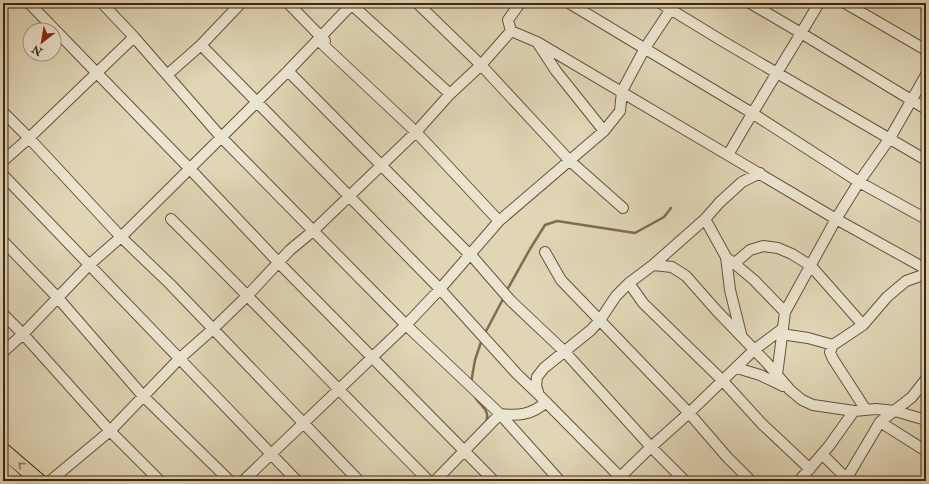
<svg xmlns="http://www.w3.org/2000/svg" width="929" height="484" font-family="'IM FELL Double Pica',serif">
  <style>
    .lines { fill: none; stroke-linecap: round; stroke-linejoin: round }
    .stream { stroke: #806b53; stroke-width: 2.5 }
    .minor-casing { stroke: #68513b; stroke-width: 12 }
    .highway-casing { stroke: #402512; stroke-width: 16 }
    .minor { stroke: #ebe4cf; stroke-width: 10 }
    .highway { stroke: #e0d5b5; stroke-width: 14 }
    .oneway { stroke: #907d64 }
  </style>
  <rect width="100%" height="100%" fill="#e0d5b5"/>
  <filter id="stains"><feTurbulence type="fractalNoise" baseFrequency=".005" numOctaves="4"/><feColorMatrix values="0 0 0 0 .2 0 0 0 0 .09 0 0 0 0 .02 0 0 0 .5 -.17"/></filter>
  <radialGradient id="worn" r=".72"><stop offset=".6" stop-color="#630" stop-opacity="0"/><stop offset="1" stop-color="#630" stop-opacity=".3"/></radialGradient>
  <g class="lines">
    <path class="stream" d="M506,292L530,249L545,225L557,221L635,233L664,217L671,208
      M484,335L504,297
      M471,383L475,360L482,339
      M474,395C479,406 491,409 486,422"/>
    <g class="minor-casing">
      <path id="minor" d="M29,3L190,169L279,263L494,481
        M102,3L134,37L221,137L406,325L500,414L560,481
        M288,3L325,41
        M353,3L288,71L469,254
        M417,3L481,65L570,161L623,208
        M569,3L752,113L859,182L926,219
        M660,3L724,42L926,160
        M750,3L801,33L926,109
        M845,3L926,50
        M351,4L450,94
        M511,31L537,42L556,71L604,131
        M318,40L416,132L499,221
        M537,42L836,219L926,269
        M201,45L440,289L517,374L539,395
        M167,75L201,45L241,3
        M3,112L29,138L121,237L170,284L359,481
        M728,155C757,104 789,54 819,3
        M3,161L29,138L134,37
        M3,175L297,481
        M171,219C258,305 342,394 429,481
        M705,219L726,257L730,290L741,334
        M3,241L58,298L143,396L230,481
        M545,252L561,280L689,413L727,457L751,481
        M471,255L511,301L565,352L651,447L685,481
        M730,260L754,280L785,312
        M735,263L750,250L763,246L778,248L792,254L811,266L863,325
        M653,265L672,267L686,276L716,310L767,363L790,390L802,400L813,405L854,411L876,409L895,411L926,420
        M629,283L643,303L722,380L762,424L810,469
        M3,314L23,334L110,431L160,481
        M781,334L808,338L833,345
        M3,352L23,334L89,265L121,237L288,71
        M737,368L760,375L783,386
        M777,375L785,312L836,219L859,182L890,138L926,75
        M866,410L833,359L830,352L833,345L863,325L887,297L906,281L926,274
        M880,422L926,451
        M822,454L847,479L851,481
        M50,481L110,431L179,359L213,329L248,295L290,250L313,231L416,132L450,94L481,65L511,31L508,20L520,3
        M243,481L406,325L440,289L499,221L604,131L620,111L622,91L645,48L675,3
        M435,481L500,414C518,416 532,415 546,402
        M616,481L651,447L689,413L754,350L782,329
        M624,481L539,395L536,386L537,377L544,368L591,330L600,320L616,296L629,283L653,265L705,219L720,202L742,182L760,173
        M799,481L829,446L854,411
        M845,481L880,422L912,397L926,379"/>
    </g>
    <g class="highway-casing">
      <path id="highway" d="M3,450L39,481
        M3,469L16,481"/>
    </g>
    <use href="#minor" class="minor"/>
    <use href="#highway" class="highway"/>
  </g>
  <defs><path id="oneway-chevron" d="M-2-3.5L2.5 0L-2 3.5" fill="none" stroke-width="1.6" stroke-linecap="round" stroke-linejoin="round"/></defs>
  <use class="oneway" href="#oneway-chevron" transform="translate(21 465) rotate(-139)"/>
  <rect width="929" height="484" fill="none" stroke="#e0d5b5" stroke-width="16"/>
  <rect x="4" y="4" width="921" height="476" fill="none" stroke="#402512" stroke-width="2"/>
  <rect x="8" y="8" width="913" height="468" fill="none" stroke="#402512"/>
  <g transform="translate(42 42) rotate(211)"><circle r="19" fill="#ebe4cf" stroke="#a79883"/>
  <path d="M0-3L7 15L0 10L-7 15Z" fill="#8f2418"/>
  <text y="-6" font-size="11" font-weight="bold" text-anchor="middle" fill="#402512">N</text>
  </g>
  <rect width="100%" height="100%" filter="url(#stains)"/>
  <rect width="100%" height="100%" fill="url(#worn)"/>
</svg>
